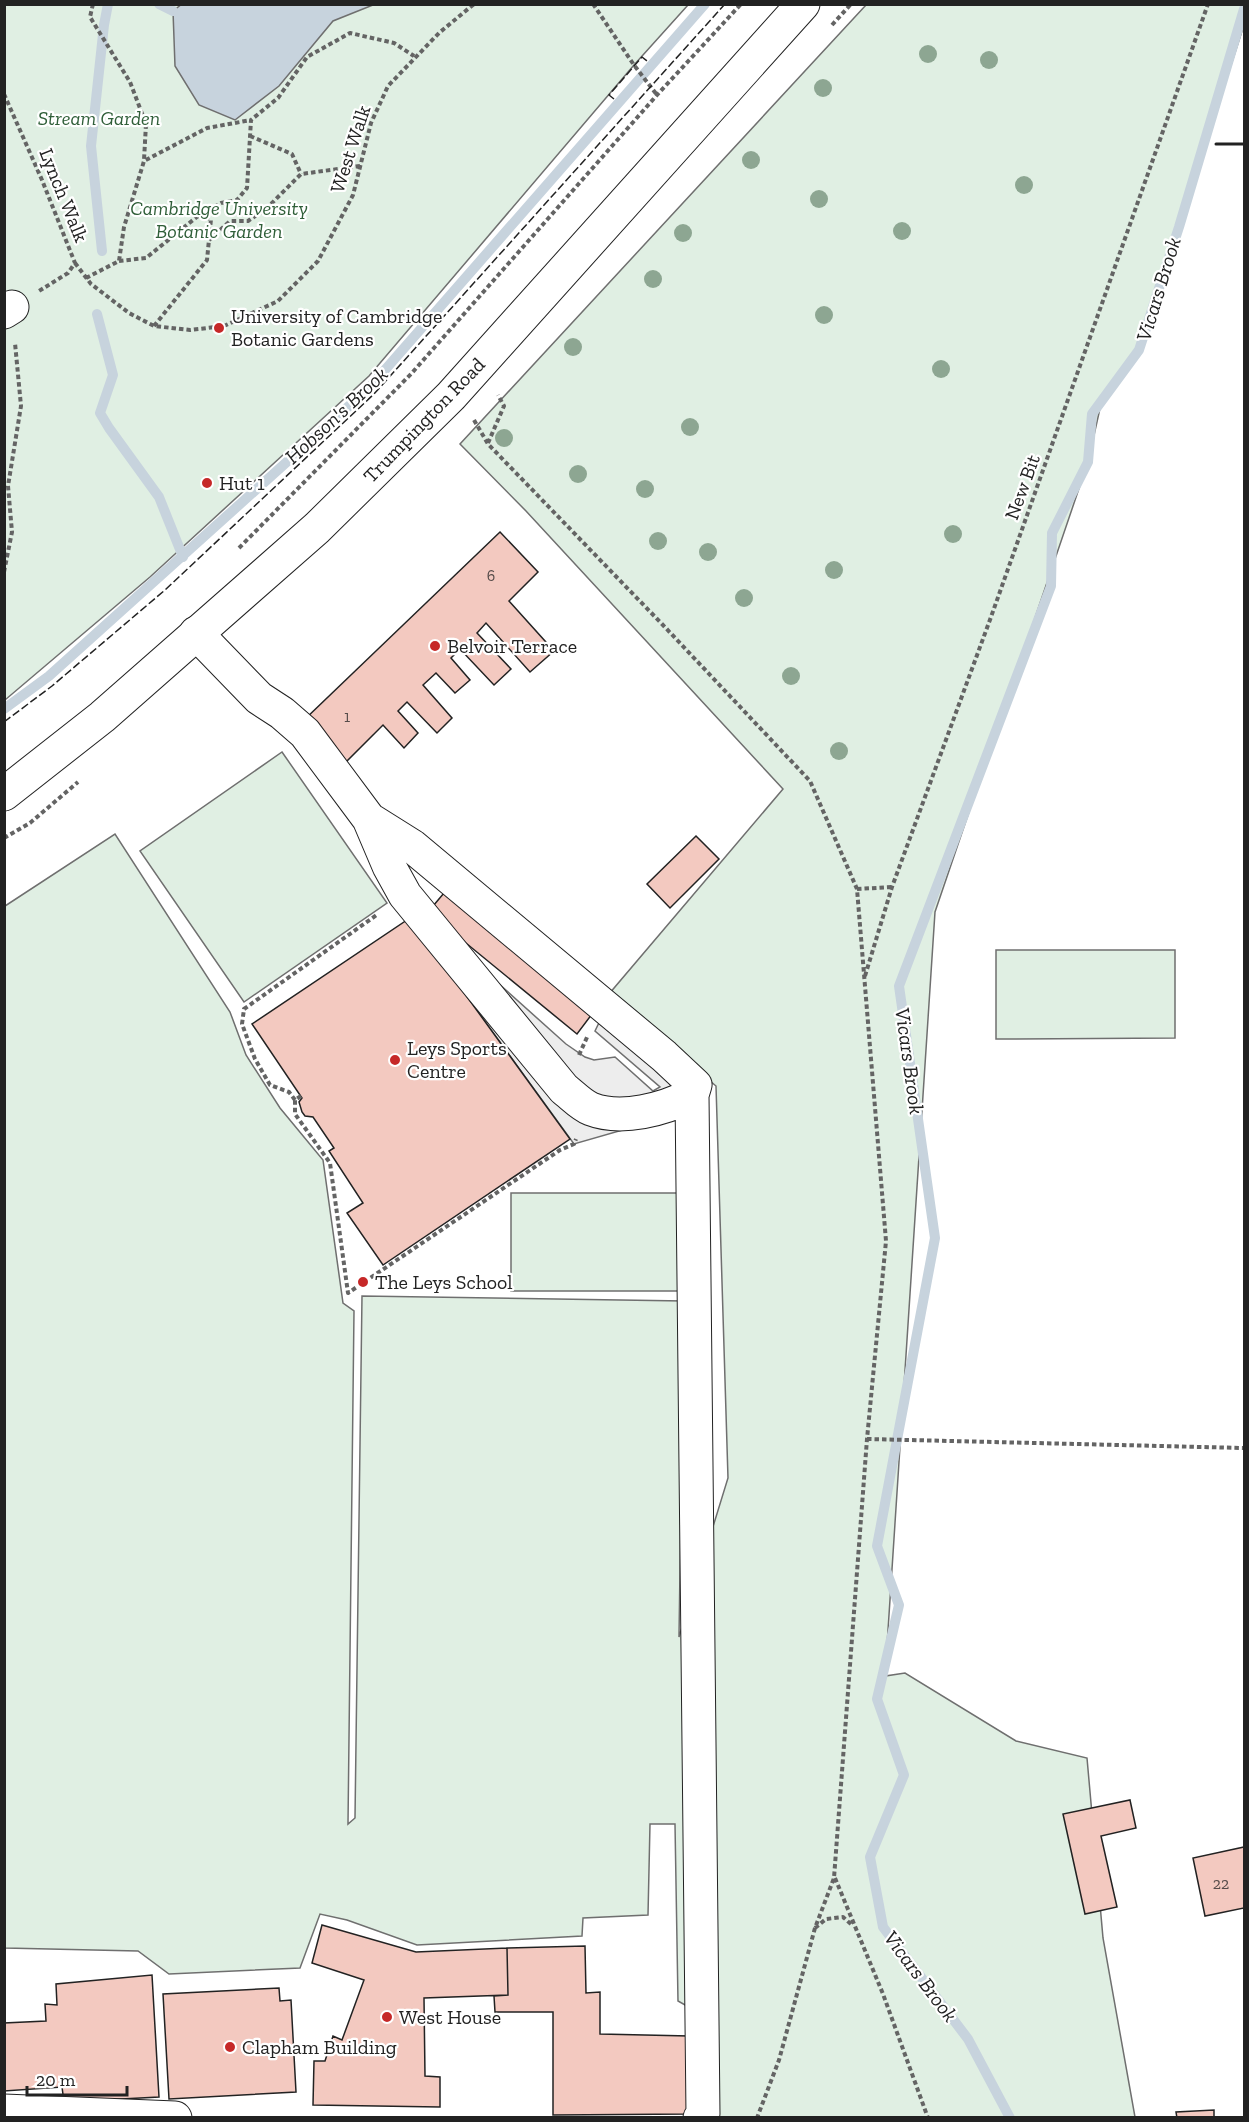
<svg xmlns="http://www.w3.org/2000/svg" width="1249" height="2122" font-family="'Zilla Slab',serif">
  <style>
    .green { fill: #e0efe3; stroke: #6f6f6f; stroke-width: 1.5 }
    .parking { fill: #ededed; stroke: #6f6f6f; stroke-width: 1.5 }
    .water { fill: #c7d3dd; stroke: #6f6f6f; stroke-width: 1.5 }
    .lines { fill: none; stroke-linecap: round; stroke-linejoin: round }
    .stream { stroke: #c7d3dd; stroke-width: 10 }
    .building { fill: #f3c9c0; stroke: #222; stroke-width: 1.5 }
    .minor-casing { stroke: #222; stroke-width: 35 }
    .major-casing { stroke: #222; stroke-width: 35 }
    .path { stroke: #646464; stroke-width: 4; stroke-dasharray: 4.5 3; stroke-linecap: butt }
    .minor { stroke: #fff; stroke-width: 33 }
    .major { stroke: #fff; stroke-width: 33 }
    .fence { stroke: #222; stroke-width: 1.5; stroke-dasharray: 8 3; stroke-linecap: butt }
    .wall { stroke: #222; stroke-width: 3 }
    .tree { fill: #8da692 }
    .poi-dot { fill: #c62828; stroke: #fff; stroke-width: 2 }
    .labels { text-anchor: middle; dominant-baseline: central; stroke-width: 4.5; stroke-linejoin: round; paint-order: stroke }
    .number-label { font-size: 16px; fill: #564c4a }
    .park-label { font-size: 20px; font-style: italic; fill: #2f5e38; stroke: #fff }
    .street-label { font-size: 20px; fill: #222; stroke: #fff }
    .poi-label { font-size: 20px; fill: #222; stroke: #fff; text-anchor: start }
    .water-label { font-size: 21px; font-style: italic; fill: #222; stroke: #fff }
  </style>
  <rect width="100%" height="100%" fill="#fff"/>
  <path class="green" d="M5,5H688L634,65L369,376L150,577L5,700Z
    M866,5H1244V25L1139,350L1103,395L1088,462L935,912L885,1676L905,1673L1016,1741L1087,1758L1103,1938L1135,2117H714L712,2020L678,2001L675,1824H650L648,1915L583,1918L582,1936L417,1945L347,1920L320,1914L300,1968L169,1974L138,1951L5,1948V906L115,834L230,1012L246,1055L280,1108L323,1160L343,1303L354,1311L348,1824L355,1818L362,1296L684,1301L679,1637L728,1478L716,1086L609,994L783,789L526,511L460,444Z
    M282,752L387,903L244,1002L140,851Z
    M996,950H1175V1038L996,1039Z
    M511,1193H685V1291H511Z"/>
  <path class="parking" d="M460,949L566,1044L585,1057L594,1060L615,1057L653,1091L660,1087L595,1031L608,1004L706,1106L574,1144L441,961Z"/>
  <path class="water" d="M182,4H373V5L333,21L279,86L235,120L199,105L175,66L173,11Z"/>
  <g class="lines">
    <path class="stream" d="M159,4L173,11
      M102,251L91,146L104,25L108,4
      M97,314L113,375L100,413L109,428L159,497L183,557
      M4,709L49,676L370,387L705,4
      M1010,2118L968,2039L883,1927L870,1857L904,1775L877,1699L899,1605L877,1546L935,1238L899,986L1051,586L1052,533L1088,462L1092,414L1139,350L1179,227L1244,9"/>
  </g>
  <path class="building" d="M500,532L538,572L509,601L554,651L530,672L486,623L477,633L511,669L494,685L460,649L451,658L470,680L455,693L436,673L423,685L452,718L437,733L407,702L398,711L418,733L404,748L383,725L343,765L303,721Z
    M696,836L719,859L670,908L647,884Z
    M444,893L592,1014L577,1034L428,912Z
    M410,918L570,1139L383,1265L347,1213L363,1203L329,1151L334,1148L313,1117L305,1116L302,1112L299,1102L302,1098L252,1024Z
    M1130,1800L1136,1828L1101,1836L1117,1907L1085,1914L1063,1814Z
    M1244,1847V1908L1205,1916L1193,1858Z
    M322,1925L416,1952L507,1948L508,1995L424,1998L425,2076L440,2077V2107L313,2105L314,2061H325L333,2036L342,2040L364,1980L312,1963Z
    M585,1946L586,1993L600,1992V2034L689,2036L690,2114L553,2115V2012H495L494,1996L508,1995L507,1948Z
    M152,1975L159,2097L64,2102L62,2087L4,2091V2023L46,2021L45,2004L57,2005L56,1984Z
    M279,1988L280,2001L291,2000L296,2092L169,2099L163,1994Z
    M1214,2110V2118H1177L1176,2112Z"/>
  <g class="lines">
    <g class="minor-casing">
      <path id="minor" d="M4,312L12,307
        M196,633L259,698L282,713L305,733L369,819L389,866L405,895L564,1089C572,1095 581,1105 591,1109C622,1121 664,1109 692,1095L695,1085L664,1056L412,846L369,819
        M692,1095L703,2114L700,2118
        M4,2111L175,2118"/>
    </g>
    <g class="major-casing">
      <path id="major" d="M4,794L102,717L317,528L451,396L803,4"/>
    </g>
    <path class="path" d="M93,4L90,17L130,82L146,124L144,160
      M593,4L634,65L657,95
      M832,25L851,4
      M4,94L42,180L75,263L68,273L39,291
      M250,136L292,154L301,174
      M209,240L230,221H248L267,208L301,174L360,166
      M119,261L146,258L198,216L221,203L237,200L247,188L251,120L278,98L307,57L350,33L394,43L414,56
      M75,263L91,284L129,313L154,326L190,330L224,326L278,301L318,261L353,195L371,123L388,86L439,33L474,4
      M86,278L119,261L124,227L144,161L207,128L251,120
      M154,326L207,260L211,219L199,216
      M474,420L488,444L662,624L810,781L857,889L886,1241L867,1439L834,1878L815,1928L779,2060L757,2118
      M488,443L504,406L498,395
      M239,548L411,374L657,95L741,4
      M4,572L12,532L8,486L21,406L15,343
      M4,838L30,823L78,782
      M857,889L892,887
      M865,976L892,887L991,617L1208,4
      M579,1055L588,1035
      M301,1096L295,1100V1114L330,1163L348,1293L560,1150L574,1144L576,1139
      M295,1100L289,1092L270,1085L255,1059L242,1024L244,1009L378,914
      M867,1439L1244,1448
      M835,1878L883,1994L928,2118
      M815,1928L826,1919L843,1917L853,1926"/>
    <use href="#minor" class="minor"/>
    <use href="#major" class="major"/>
    <path class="fence" d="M614,99L609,95L642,57L647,61
      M4,722L52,686L165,590L374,394L725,4"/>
    <path class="wall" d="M1216,144H1244"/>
  </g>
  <g class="tree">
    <circle cx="928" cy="54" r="9"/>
    <circle cx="989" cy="60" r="9"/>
    <circle cx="823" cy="88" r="9"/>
    <circle cx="751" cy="160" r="9"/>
    <circle cx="1024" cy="185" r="9"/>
    <circle cx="819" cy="199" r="9"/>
    <circle cx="902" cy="231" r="9"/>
    <circle cx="683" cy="233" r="9"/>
    <circle cx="653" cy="279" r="9"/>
    <circle cx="824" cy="315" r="9"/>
    <circle cx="573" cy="347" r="9"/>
    <circle cx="941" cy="369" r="9"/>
    <circle cx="690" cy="427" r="9"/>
    <circle cx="504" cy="438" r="9"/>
    <circle cx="578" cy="474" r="9"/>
    <circle cx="645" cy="489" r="9"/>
    <circle cx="953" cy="534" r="9"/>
    <circle cx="658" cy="541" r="9"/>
    <circle cx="708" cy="552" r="9"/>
    <circle cx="834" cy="570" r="9"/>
    <circle cx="744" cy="598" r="9"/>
    <circle cx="791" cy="676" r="9"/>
    <circle cx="839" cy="751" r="9"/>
  </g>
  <g class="poi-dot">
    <circle cx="219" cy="328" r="6"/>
    <circle cx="207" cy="483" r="6"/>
    <circle cx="435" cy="646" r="6"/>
    <circle cx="395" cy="1060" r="6"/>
    <circle cx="363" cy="1282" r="6"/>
    <circle cx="387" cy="2017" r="6"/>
    <circle cx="230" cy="2047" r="6"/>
  </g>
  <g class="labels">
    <g class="number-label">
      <text x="491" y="575">6</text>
      <text x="347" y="716">1</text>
      <text x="1221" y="1883">22</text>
    </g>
    <g class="park-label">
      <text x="99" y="118">Stream Garden</text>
      <text x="219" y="208">Cambridge University<tspan x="219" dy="23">Botanic Garden</tspan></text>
    </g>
    <g class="street-label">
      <text transform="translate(350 149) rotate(-72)">West Walk</text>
      <text transform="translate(64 195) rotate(68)">Lynch Walk</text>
      <text transform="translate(424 420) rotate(-46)">Trumpington Road</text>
      <text transform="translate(1022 487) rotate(-70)">New Bit</text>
    </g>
    <g class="poi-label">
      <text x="231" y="316">University of Cambridge<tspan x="231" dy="23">Botanic Gardens</tspan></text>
      <text x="219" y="483">Hut 1</text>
      <text x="447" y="646">Belvoir Terrace</text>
      <text x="407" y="1048">Leys Sports<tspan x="407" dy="23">Centre</tspan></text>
      <text x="375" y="1282">The Leys School</text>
      <text x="399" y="2017">West House</text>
      <text x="242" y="2047">Clapham Building</text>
    </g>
    <g class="water-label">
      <text transform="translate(1158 289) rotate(-73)">Vicars Brook</text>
      <text transform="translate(336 415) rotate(-43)">Hobson's Brook</text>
      <text transform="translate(910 1061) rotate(82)">Vicars Brook</text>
      <text transform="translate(921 1976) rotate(53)">Vicars Brook</text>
    </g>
  </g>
  <rect width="1249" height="2122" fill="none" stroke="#222222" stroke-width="12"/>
  <path d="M27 2086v9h100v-9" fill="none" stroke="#222222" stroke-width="3"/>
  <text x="36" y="2086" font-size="18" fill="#222222" stroke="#ffffff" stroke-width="4.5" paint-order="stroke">20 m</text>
</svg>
